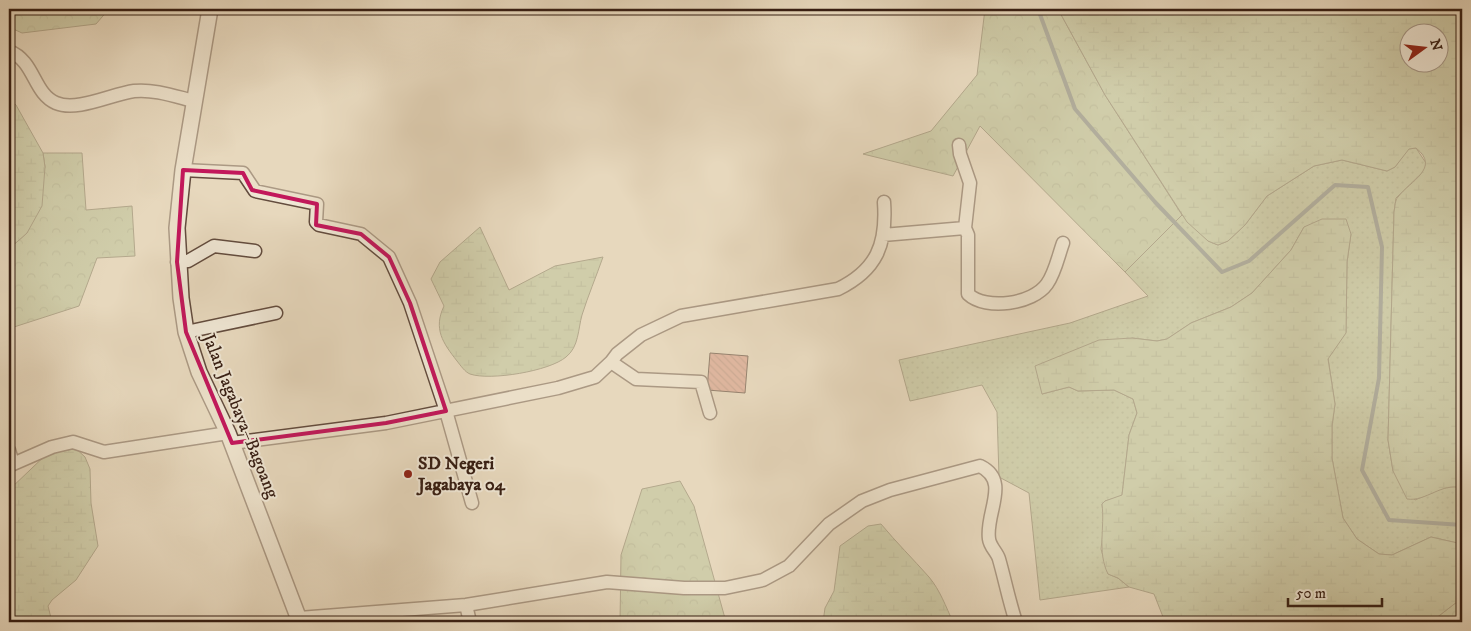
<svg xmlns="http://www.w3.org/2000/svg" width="1471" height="631" font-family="'IM FELL DW Pica',serif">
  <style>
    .grass { fill: url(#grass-dots); stroke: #766e52 }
    .forest { fill: url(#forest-crowns); stroke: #766e52 }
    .wetland { fill: url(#wetland-marsh); stroke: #766e52; fill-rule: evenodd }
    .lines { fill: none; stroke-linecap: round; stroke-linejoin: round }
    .stream { stroke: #717b75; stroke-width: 4 }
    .building { fill: url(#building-back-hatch); stroke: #371e13 }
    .minor-casing { stroke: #634c3e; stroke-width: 15 }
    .tertiary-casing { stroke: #634c3e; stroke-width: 18 }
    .minor { stroke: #efe6d4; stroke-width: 12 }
    .tertiary { stroke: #efe6d4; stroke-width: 15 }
    .marked { fill: none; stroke: #c2185b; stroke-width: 4; stroke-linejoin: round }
    .poi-dot { fill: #8f2418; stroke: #efe6d4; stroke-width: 2 }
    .labels { text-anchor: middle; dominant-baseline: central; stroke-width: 4; stroke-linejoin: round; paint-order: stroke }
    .street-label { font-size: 18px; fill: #371e13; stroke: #efe6d4 }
    .poi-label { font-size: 18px; font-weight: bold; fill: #371e13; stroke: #efe6d4; text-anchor: start }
  </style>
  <defs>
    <pattern id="grass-dots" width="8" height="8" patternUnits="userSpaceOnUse" patternTransform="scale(1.25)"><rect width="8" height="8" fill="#b4bf92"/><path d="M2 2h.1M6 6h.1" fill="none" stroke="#9ba47d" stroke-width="1.8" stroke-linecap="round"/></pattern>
    <pattern id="forest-crowns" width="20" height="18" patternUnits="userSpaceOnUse" patternTransform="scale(1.25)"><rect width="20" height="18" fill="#b4bf92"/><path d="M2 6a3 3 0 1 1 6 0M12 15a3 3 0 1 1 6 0" fill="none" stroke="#9ba47d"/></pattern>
    <pattern id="wetland-marsh" width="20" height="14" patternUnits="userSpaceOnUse" patternTransform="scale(1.25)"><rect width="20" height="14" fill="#b4bf92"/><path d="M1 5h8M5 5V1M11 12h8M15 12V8" fill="none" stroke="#9ba47d"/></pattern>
    <pattern id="building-back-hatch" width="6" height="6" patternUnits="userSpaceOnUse" patternTransform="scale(1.25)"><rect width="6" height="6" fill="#d7917e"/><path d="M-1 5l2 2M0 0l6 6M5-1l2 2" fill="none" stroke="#af7666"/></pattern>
  </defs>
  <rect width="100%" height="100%" fill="#e7d8bd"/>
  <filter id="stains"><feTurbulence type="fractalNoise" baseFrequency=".004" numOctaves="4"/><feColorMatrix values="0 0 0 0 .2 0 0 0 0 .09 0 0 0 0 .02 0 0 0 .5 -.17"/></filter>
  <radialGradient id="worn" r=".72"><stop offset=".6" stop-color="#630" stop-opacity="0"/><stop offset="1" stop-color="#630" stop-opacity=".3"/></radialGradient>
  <path class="grass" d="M1416,148L1426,163L1425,170L1396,198L1394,212L1388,440L1393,471L1415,500C1430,494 1446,483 1462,488V544L1431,537L1392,555L1379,554L1357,539L1343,518L1332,458V426L1335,404L1328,358L1346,332L1347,262L1351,234L1304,227L1291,250L1252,293L1231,307L1191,323L1167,339L1157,341L1132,338L1042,394L1069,387L1078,391L1114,390L1133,399L1137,413L1129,435L1122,496L1105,501L1102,504L1104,523L1101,549L1108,574L1118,578L1129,587L1040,600L1029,493L999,477L997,412L982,385L910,401L899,360L1070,323L1148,296L1125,272L1182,215L1208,241L1218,245L1228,241L1245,225L1267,196L1314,166L1342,160L1387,171L1395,167L1408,149Z"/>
  <path class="forest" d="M9,9H109L96,24L22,33L9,27Z
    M985,9H1058L1105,95L1182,215L1125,272L980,126L953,176L863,154L931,131L977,75Z
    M43,153H82L86,210L132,206L135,256L97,258L79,306L14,327L9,333V249L27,233L45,167Z
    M680,481L694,506L726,622H620L621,555L642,489Z
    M1462,598V622H1431Z"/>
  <path class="wetland" d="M1058,9H1462V291L1458,300L1459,363L1462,383V488C1442,482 1426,502 1407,499L1393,471L1388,440L1394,212C1395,207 1395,200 1398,197C1410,181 1441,168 1416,148L1409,149L1395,167L1387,171L1342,160L1314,166L1267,196L1245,225L1228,241L1218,245L1208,241L1187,222L1105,95ZM1438,32V62H1408V32Z
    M9,98L16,105L43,153L45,167L42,206L27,233L9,249Z
    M1322,219H1346L1351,234L1347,262L1346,333L1328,359L1335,404L1332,426V458L1343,518L1357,539L1379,554L1392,555L1431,537L1462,544V598L1431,622H1165L1154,594L1129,587L1118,578L1108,574C1097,552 1105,527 1102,504L1105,501L1122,495L1129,435L1137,413L1133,399L1114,390L1078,391L1069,387L1042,394L1035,366L1099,340L1132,338L1157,341L1167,339L1191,323L1231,307L1252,293L1291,250L1304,227Z
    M480,227L509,290L555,266L603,257C596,277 588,296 582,315C578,329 579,347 566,357C550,371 490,381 470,374C465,372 461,366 457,361C443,343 433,329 444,306L431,279L440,262Z
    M71,444L85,457L90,469L91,503L98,546L76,580L52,600L48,606L52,622H9V490L52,449Z
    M881,524C896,542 913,559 929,577C940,590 946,607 953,622H823L825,608L834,591L840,546L868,526Z"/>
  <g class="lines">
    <path class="stream" d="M1038,9L1075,109L1155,202L1222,272L1249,261L1335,185L1368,187L1382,247L1379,378L1362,470L1389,520L1462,525"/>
  </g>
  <path class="building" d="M710,353L748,356L745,393L707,390Z"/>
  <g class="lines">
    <g class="minor-casing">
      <path id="minor" d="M9,51C35,61 33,93 56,103C77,112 112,94 134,91C154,89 174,96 194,101
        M959,145L960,154L970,183L965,228
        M183,170L243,173L255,191L317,204L316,222L319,225L361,234L389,257L410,303L446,411L472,503
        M883,235L965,228L968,235V294C986,311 1033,304 1047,284C1055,273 1058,257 1063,243
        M177,262L188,261L214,246L255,251
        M186,332L276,313
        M611,362L617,354L641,335L681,316L838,289C877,270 887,244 884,202
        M232,443L386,423L558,388L595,377L611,362L636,379L701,382L710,413
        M9,450L13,464L52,447L73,442L104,452L228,433
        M466,605L470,622
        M299,618L466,605L607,582L684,588H725L763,580L789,566L829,524L862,501L890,490L980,466C1011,481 985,513 989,539C990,547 997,552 999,559C1005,580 1009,601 1016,622"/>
    </g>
    <g class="tertiary-casing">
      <path id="tertiary" d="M210,9L183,170L177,228L181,298L186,332L199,372L228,433L300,622"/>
    </g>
    <use href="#minor" class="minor"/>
    <use href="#tertiary" class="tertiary"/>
  </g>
  <path d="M0 0H1471V631H0ZM183,170L243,173L252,190L317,204L316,225L361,234L389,257L410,303L446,411L386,423L232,443L186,332L177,262Z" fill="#e7d8bd" fill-opacity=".55" fill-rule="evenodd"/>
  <path class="marked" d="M183,170L243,173L252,190L317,204L316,225L361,234L389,257L410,303L446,411L386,423L232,443L186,332L177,262Z"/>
  <circle class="poi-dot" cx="408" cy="474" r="5"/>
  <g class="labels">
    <g class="street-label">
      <text transform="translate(240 416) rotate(68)">Jalan Jagabaya–Bagoang</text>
    </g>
    <g class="poi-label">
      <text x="418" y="464">SD Negeri<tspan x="418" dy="21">Jagabaya 04</tspan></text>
    </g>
  </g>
  <rect width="1471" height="631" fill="none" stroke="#e7d8bd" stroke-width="30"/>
  <rect x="10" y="10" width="1451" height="611" fill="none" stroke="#371e13" stroke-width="2.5"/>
  <rect x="15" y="15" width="1441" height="601" fill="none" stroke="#371e13"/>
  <g transform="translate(1424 48) rotate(75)"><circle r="24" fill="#efe6d4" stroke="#a59687"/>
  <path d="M0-4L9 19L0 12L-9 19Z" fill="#8f2418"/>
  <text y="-8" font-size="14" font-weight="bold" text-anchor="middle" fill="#371e13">N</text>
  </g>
  <path d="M1288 598v8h94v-8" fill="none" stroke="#371e13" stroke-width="2.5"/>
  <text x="1296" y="598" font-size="15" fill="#371e13" stroke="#efe6d4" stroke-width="4" paint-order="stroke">50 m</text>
  <rect width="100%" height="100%" filter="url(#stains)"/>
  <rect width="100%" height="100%" fill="url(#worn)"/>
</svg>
